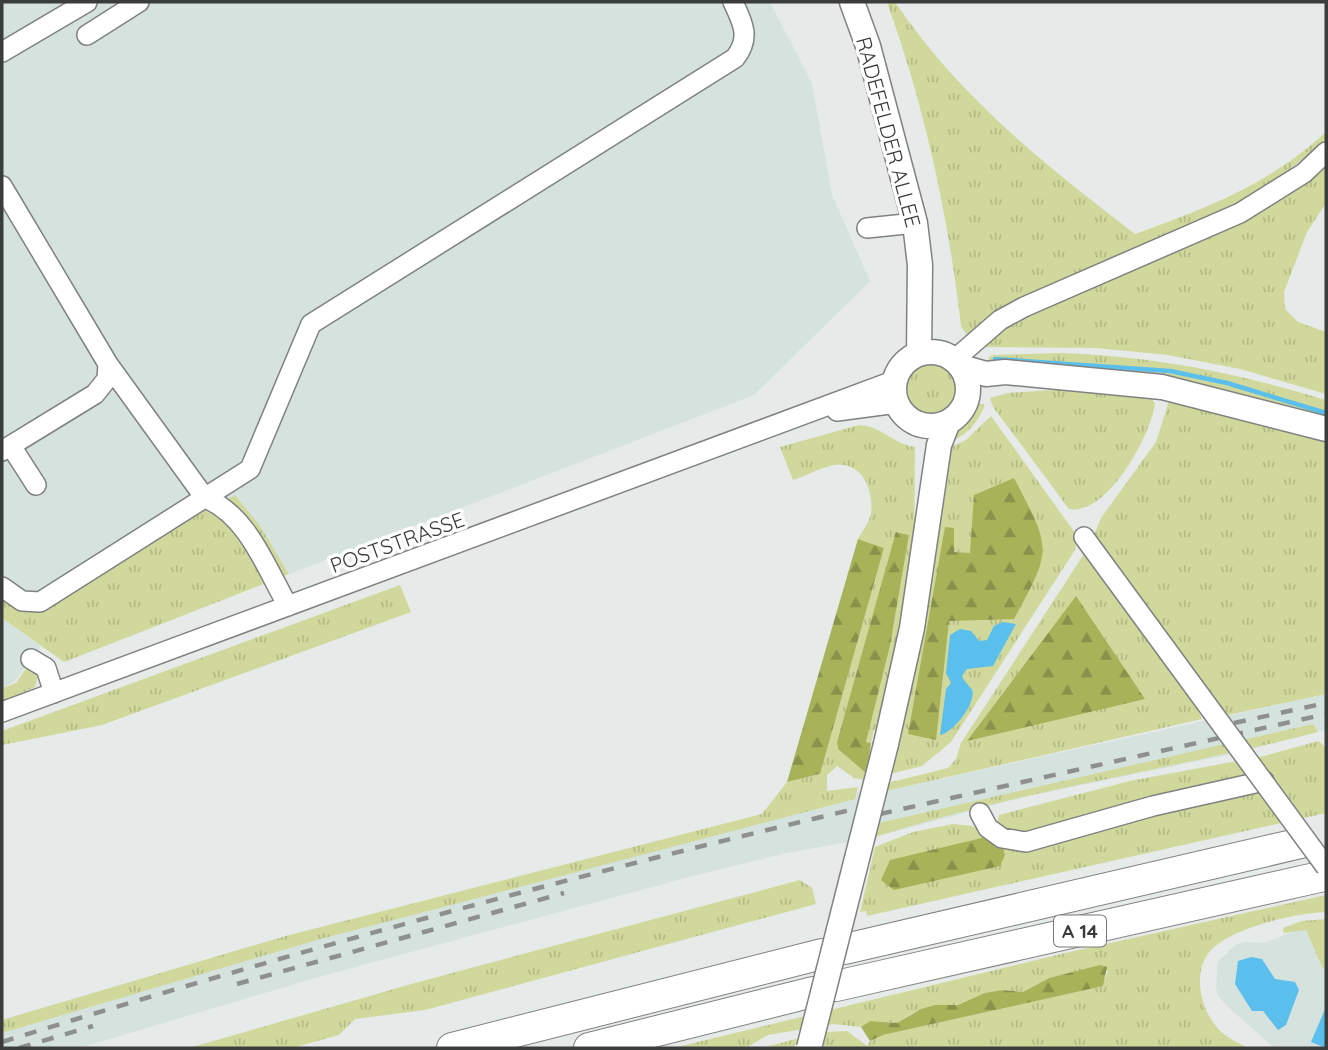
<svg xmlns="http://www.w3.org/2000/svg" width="1328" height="1050" font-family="Quicksand,sans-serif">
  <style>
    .built { fill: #d5e2dd }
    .grass { fill: url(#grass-tufts) }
    .forest { fill: url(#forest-firs) }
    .water { fill: #5abfec }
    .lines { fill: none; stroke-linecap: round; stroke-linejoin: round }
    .stream { stroke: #5abfec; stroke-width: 4.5 }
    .minor-casing { stroke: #7f8281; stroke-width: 22 }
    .major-casing { stroke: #7f8281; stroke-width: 27 }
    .highway-casing { stroke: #7f8281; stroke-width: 32 }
    .minor { stroke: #fff; stroke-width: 19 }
    .major { stroke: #fff; stroke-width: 24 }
    .highway { stroke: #fff; stroke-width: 30 }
    .rail { stroke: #8e908f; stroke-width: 4.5; stroke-dasharray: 12 12; stroke-linecap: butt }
    .minor-bridge-casing { stroke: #7f8281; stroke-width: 22; stroke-linecap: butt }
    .major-bridge-casing { stroke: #7f8281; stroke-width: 27; stroke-linecap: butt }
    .minor-bridge { stroke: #fff; stroke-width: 19 }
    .major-bridge { stroke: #fff; stroke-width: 24 }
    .labels { text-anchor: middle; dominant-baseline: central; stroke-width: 7; stroke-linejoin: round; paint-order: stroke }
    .shield { fill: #fff; stroke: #767676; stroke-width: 2 }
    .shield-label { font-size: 19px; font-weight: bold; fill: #3b3c3c }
    .street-label { font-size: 21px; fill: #3b3c3c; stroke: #fff }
  </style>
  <defs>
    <pattern id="grass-tufts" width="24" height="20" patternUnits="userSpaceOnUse" patternTransform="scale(1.75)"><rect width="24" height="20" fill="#d0d99b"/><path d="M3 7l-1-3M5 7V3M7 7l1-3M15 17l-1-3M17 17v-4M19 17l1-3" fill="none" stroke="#b4bb86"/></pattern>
    <pattern id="forest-firs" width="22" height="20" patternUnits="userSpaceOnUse" patternTransform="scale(1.75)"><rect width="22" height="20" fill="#a7b259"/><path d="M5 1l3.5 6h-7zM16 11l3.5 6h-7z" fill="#89924b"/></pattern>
  </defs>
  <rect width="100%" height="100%" fill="#e6eae8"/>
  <path class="built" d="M2,2H770L812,84L832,195L870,281L754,395L289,574L260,526L222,505L28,623L2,604Z
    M2,618L41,646L14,682L2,687Z
    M1326,694V730L1232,754L1019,798L875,837L787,853L693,876L322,976L79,1048H2V1020L286,936L858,792L886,791Z
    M1302,928L1306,930L1322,967L1326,969V1048H1278L1271,1045L1229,1008L1219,997L1216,988L1218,962L1235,945L1246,942L1264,943Z"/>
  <path class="grass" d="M887,2H895C958,96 1046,166 1135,234C1208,208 1268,185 1326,132V141L1264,189L968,337L961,326C948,214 925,108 887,2Z
    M1326,165V203L1307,232L1284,292L1285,309L1298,322L1326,332V394L1240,369L1168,355L1096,348L981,347C1010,322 1044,309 1079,293C1162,256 1258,227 1326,165Z
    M1060,353C1153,356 1238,373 1326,400V419L1267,401L1183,382L988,367L989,357L993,355Z
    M901 388a29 29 0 1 1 58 0a29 29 0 1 1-58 0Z
    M1068,389L1150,394L1155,404C1150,437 1107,516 1069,509L993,407L990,398L1008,393Z
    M1169,401L1326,437V694L1228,715L1202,685L1095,541V533L1101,518L1156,442Z
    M979,404H984V407C977,424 964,439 946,442Z
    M991,416L1078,537L1075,550L951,742L922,766L890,774L902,735L899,729L951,447L966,440Z
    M859,425C882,426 893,444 915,447L914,555L880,731L874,730L871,743L866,742L890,646L909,535L897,532L837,742L838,749L867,774L865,780L854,778L837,766L827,775V791L858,787L855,799L317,940L2,1033V1020L286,936L762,814L787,782L820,774L884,548L858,539C862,531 869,523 871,514C874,491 863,461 835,465C821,467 806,476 793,480L780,447Z
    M235,495L260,526L289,574L64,662L2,618V594L28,606L198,508L207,512Z
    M1084,554L1092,557L1187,688L1202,719L886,791L888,783L948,768L956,759L961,743Z
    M400,585L411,612L102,725L2,745V731Z
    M29,664L38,676L35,687L2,702V688L16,683Z
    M1313,724L1318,732C1171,770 1020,790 875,837L879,823Z
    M1319,741L1326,748V813L867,916L866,911L860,912L875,847L913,832L953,824L972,826L1001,842L1031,838L997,827L999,815L1130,781L1264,756Z
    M800,880L812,888L816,904L425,1010L355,1019L339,1035L292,1048H189L415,983Z
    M1326,895V912C1295,913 1237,927 1213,948C1189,970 1201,1017 1225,1035C1231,1040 1241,1044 1248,1048H824L825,1032L847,1031L867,1046L870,1041L883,1035L1102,986L1108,971L1066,974L1049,978L1023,992L1003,990L958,1005H935L913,1013L897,1023L870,1021L861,1027L833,1024L768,1035L746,1048H673L1061,954Z
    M1326,919V969L1322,967L1306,930L1284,933L1283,928L1302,921Z
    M800,1038L793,1048H761Z"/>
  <path class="forest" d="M1014,478C1051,549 1053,548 1014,619L949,621L936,740L908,734L945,527L954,528V552L970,553L974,495Z
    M896,532L909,535L890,646L866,742L871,743L867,774L838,749L837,742Z
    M858,539L884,548L820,774L787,782Z
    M1076,596L1145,699L967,741Z
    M990,836L1001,842L1005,855L1000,866L894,890L881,880L890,860Z
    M1100,965L1107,967L1103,986L883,1035L870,1041L861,1027L870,1021L897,1023L921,1009L935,1005H958L985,993L1003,990L1023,992L1049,978Z"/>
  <path class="water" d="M1003,622L1016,624L993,666L967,669L962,676C964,682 970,686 972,690C977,703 952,734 940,735L946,689L951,683L946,673L950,635L960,629L971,631L979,641L987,640L994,626Z
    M1251,957L1262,959L1275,979L1295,982L1299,990L1286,1025L1278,1030L1263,1011H1252L1235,984L1238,961Z
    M1326,1007V1048L1311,1042Z"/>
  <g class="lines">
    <path class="stream" d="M995,359L1170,371L1227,383L1326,413"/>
    <g class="minor-casing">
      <path id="minor" d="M87,35L139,2
        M2,52L87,2
        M2,186L108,364L107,379L95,394L2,451
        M867,228L915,223
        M954,360L1000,320L1024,307L1240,213L1304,173L1326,152
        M108,364L205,498C248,515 266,568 288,606
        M837,411L897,403
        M11,446L36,485
        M1084,537L1194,687
        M2,587L22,601L40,602L250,469L311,324L735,58C751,38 743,23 733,2
        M31,659L46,668L54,693
        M2,712L896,380
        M980,813L988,828L1002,838L1026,842L1153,806L1264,781"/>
    </g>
    <g class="major-casing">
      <path id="major" d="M852,2L868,46L915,223L920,265L919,354
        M894 389a37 37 0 1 1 74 0a37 37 0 1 1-74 0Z
        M961,367L986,374L1005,372L1162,387L1326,429
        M886,744L912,628L939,445L948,422"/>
    </g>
    <g class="highway-casing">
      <path id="highway" d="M845,949L1301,843
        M836,986L1324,876
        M452,1048L822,954
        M589,1048L813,992"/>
    </g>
    <use href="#minor" class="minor"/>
    <use href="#major" class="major"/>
    <use href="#highway" class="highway"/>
    <path class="rail" d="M1234,723L1326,703
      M880,814L1326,714
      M237,984L564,893
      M2,1042C284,954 571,876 859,808
      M19,1048L93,1026"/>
    <g class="minor-bridge-casing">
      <path id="minor-bridge" d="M1194,687L1326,867"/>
    </g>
    <g class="major-bridge-casing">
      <path id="major-bridge" d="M809,1048L886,744"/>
    </g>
    <use href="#minor-bridge" class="minor-bridge"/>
    <use href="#major-bridge" class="major-bridge"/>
  </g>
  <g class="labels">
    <rect class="shield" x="1054" y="915.5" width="52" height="31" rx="5"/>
    <g class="shield-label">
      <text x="1080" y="931">A 14</text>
    </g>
    <g class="street-label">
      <text transform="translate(889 132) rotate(75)">RADEFELDER ALLEE</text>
      <text transform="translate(397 542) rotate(-20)">POSTSTRASSE</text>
    </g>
  </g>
  <rect width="1328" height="1050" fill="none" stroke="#3b3c3c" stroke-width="7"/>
</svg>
